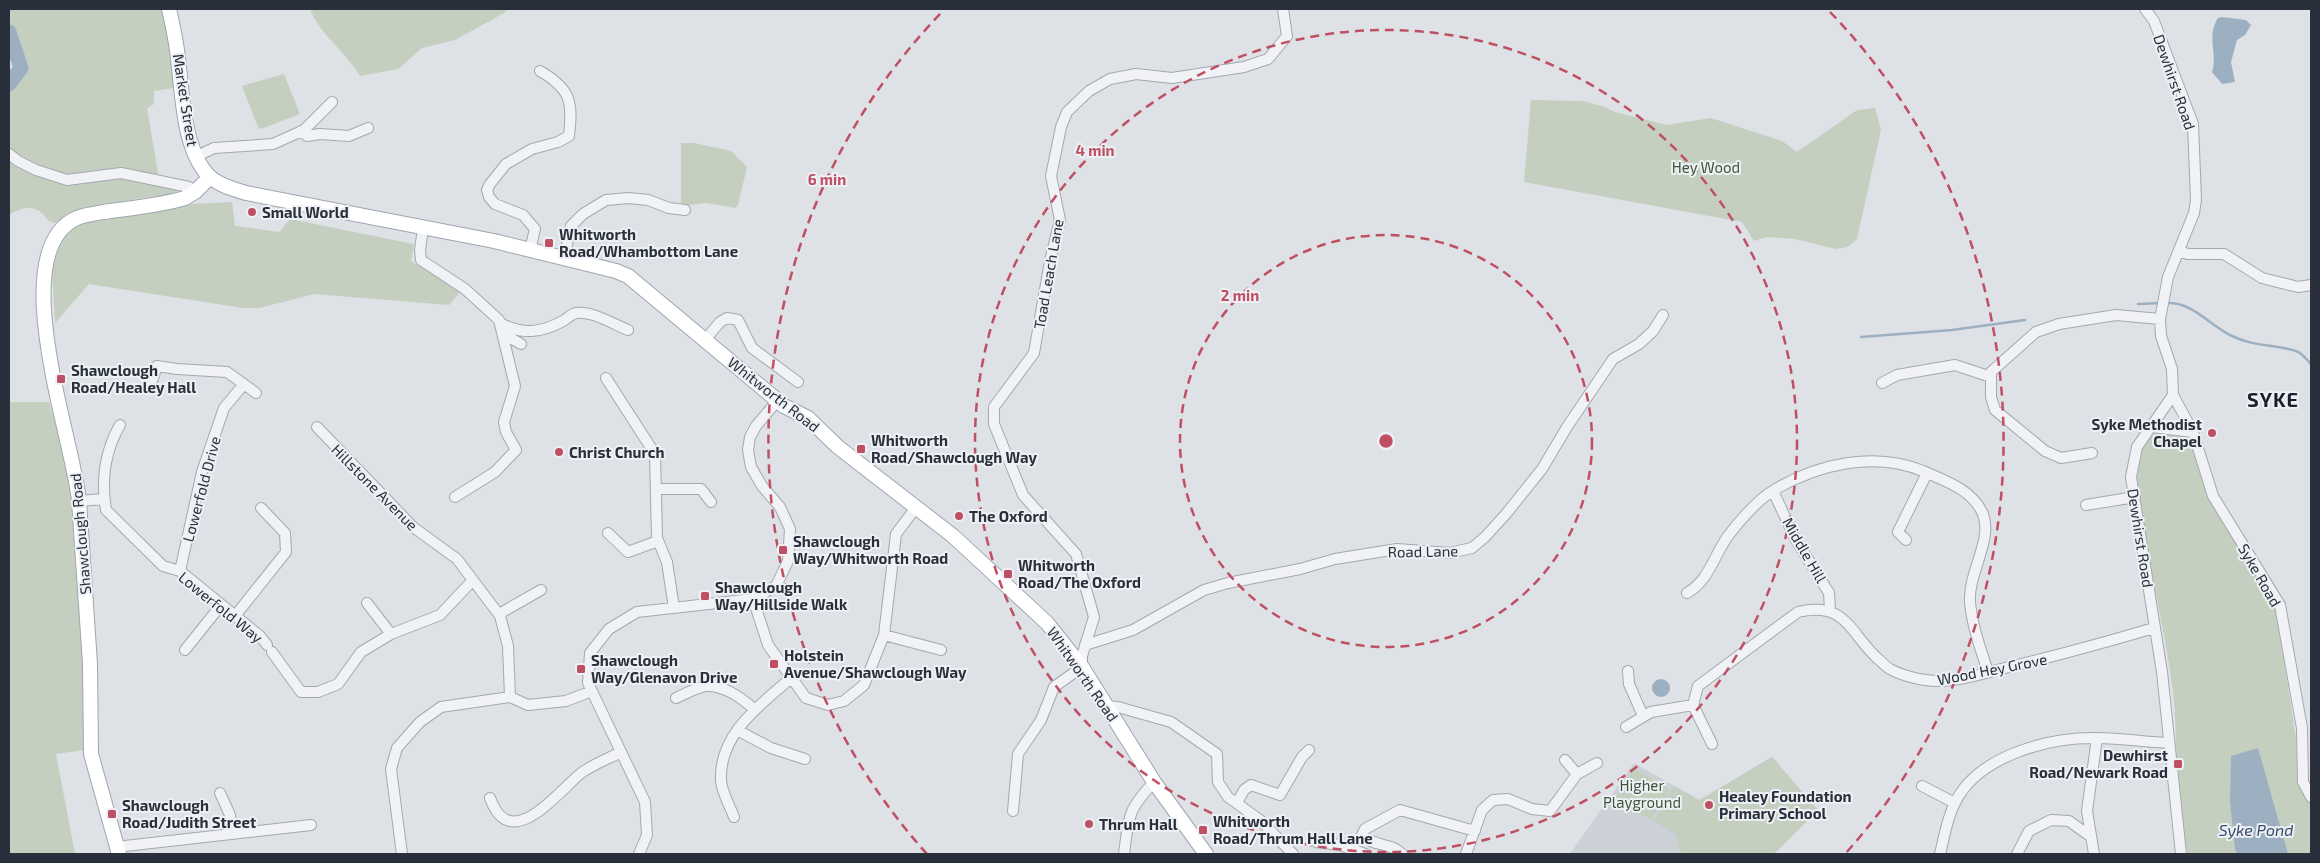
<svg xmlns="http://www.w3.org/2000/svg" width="2320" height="863" font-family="'Exo 2',sans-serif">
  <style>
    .built { fill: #ccd0d7 }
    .green { fill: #c4cfc0 }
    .water { fill: #9cb0c2 }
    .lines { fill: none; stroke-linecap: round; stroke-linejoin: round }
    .stream { stroke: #9cb0c2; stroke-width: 2.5 }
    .river { stroke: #9cb0c2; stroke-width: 15 }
    .minor-casing { stroke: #a4a8af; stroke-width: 12 }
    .major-casing { stroke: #9fa6b0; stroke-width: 16 }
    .minor { stroke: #f0f2f5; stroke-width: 10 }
    .major { stroke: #fff; stroke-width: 14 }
    .ring { fill: none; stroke: #bf4f62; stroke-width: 2.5; stroke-dasharray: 9 6 }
    .poi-dot { fill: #bf4f62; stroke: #edf0f4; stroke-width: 2 }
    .labels { text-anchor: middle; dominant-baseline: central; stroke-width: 4; stroke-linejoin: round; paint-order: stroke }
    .street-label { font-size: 15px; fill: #29303b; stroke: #edf0f4 }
    .park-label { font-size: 15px; fill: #3e5538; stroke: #edf0f4 }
    .poi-label { font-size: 15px; font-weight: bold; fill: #29303b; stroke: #edf0f4; text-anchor: start }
    .water-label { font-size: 16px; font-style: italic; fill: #374f6a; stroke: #edf0f4 }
    .district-label { font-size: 20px; font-weight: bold; letter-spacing: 1px; fill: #1b212c; stroke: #edf0f4 }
    .centre { fill: #bf4f62; stroke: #edf0f4; stroke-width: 2.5 }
    .ring-label { font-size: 15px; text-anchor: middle; font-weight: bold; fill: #bf4f62; stroke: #edf0f4; stroke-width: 4; stroke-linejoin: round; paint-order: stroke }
  </style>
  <rect width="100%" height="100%" fill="#dee1e6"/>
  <path class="built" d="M1772,757L1818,810L1774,854H1570L1634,763L1699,800Z"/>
  <path class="green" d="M9,9H167L179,87L154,91V104L147,108L159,179L70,177L39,169L9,148V89L21,79L25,71L9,22Z
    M310,9H508L504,13L455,40L422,48L398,69L360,76C346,52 320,35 310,9Z
    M284,74L300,114L261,129L258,127L242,86Z
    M1531,100L1583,101L1605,107L1615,112L1667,125L1711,118L1782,141L1797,152L1857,110L1875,108L1881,130L1857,239L1848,247L1836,249L1795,239L1767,237L1754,241L1742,222L1524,182Z
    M681,143H694L731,151L747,167L738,205L735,208L706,203L681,206Z
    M9,157L63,183H87L115,177L183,189C169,196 156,196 141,198C111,203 82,208 55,223C48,222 47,219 43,214C33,204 19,208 9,215Z
    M232,202L235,226L279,232L290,219L414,244L411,261L461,291L449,305L314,294L259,308H243L89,284L55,323L52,269L56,249L64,235L74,225L89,220L173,209L192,204Z
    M9,402H49L65,454L75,526L84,640L85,750L56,754L75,854H9Z
    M2160,432L2181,433L2190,439L2196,448L2206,475L2276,608L2296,738L2298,782L2311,803V854H2188C2173,802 2179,746 2173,692C2167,642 2155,593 2146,543C2142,516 2135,487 2138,460C2140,445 2147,439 2160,432Z
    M1772,757L1818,810L1774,854H1681L1676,835L1654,821L1674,786L1700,800Z
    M1634,768L1670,789L1651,820L1615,799Z"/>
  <path class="water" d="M2222,17L2246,20L2251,25L2245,35L2237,40L2231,62L2235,82L2222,84L2212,72C2218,54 2206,37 2218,18Z
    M1652 688a9 9 0 1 1 18 0a9 9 0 1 1-18 0Z
    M2258,748L2288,854H2237L2235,849L2230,802L2231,756Z"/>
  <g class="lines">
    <path class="stream" d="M2167,303C2193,302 2209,325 2232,336C2254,347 2275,344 2296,351C2302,353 2307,360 2311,364
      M2138,304L2161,303
      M1861,337L1952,330L2025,320"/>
    <path class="river" d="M9,32L21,68L9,84"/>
    <g class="minor-casing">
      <path id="minor" d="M2145,9L2154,21L2193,124L2196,200L2194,213L2168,277L2160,319L2161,336L2172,369L2173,395L2137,447L2131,477L2162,672L2181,854
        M301,131L307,136L320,134L349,136L368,128
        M9,154L18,161L36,170L67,180L121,173L189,187L195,192
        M195,157L214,148L273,144L304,130L332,102
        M423,228L420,250L421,260L465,289L499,320L515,386L504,422L506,432L516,450L495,472L455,497
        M530,250L535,229L523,215L495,204L489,197L487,190L490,184L506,164L532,149L558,142L569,136C573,102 571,89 540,71
        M2179,251L2188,254H2224L2262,278L2298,287L2311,285
        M564,258L571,226L583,214L606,200L629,198L648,200L669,208L685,210
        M500,323C522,335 541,333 563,321C567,319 571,314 576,313C593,311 613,324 628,330
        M502,333L521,344
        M705,340L720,322L727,318L738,320L752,348L798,382
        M606,378L655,454L657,538L667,562L674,608
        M152,381L157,366L177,369L227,372L256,393
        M1882,383L1897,375L1955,365L1991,377
        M2173,395L2193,432L2213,496L2280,605L2302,728L2303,782L2311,797
        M120,425C105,451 101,480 106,510L163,566L180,571L260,636L267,645
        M317,427L413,527L457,559L500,616L508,646L510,697
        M2152,427L2193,432
        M2092,453L2061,458L2045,451L1995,410L1991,397V372L2036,332L2059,324L2116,315L2160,319
        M656,489H701L711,502
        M1773,491L1796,540L1829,593L1830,610
        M79,501L104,499
        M2086,505L2135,497
        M608,533L628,552L658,541
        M1906,540L1898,532L1927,473
        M180,571L202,472L224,408L244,384
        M1687,593C1709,581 1714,555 1728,536C1741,519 1756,501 1774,490C1818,464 1874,451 1923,471C1945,481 1972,489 1983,514C1993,540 1968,573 1970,602C1972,626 1981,650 1988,672
        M753,599L768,645L806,698L828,705L844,701L864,685L884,635L896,534L917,506
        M367,603L391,634
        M499,614L541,590
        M235,616L286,552L285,533L261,508
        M884,635L941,650
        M1085,645L1133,630L1204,590L1228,583L1300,569L1335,559L1397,549L1449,553L1472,548L1485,537L1506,514L1542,469L1567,427L1613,359L1639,344L1653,331L1663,315
        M185,650L221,605
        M272,652L301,692H318L338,684L361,652L391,634L440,615L473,580
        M1628,671L1629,684L1643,716
        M676,698C685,694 697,687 706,686C725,685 742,698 755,710
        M1107,706L1118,707L1171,722L1217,754L1218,782L1228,797L1260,820L1293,854
        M1626,727L1651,712L1693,705
        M737,730L771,748L805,759
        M1712,744L1693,705L1698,686L1798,612C1846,601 1849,632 1878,659C1882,662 1886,667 1890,669C1899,674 1915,679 1926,680C1950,684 1977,675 2001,669C2052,657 2103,643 2154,628
        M1565,760L1577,774
        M1922,786L1955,803
        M220,793L230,815L232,834
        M490,798C510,854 555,795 580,774C591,765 608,759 621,752
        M1237,803L1244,790L1251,785L1280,795L1302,757L1309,750
        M1013,811L1018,754L1041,720L1054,687L1082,667V656L1094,617L1076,554L1023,495L994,424V407L1034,353L1050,261L1060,220L1051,176L1061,127L1067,112L1089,91L1110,79L1136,74L1172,78L1244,67L1268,59L1287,36L1283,9
        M734,817C730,806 721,791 721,780C719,734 760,705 791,678
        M2069,821L2090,836
        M1316,842L1340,845L1365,854
        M116,847L311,825
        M402,854L391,769L397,748L420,722L441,707L510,697L528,705L566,701L592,691
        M639,854L647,835L645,802L588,683L590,653L609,629L637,612L753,599L776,586L788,561L790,529L780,507L762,486L751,467L748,450L750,437L756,426L778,400
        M1124,854C1129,816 1127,811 1154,782
        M1402,854C1391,842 1373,847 1362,835L1365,829L1400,810L1475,831
        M1466,854L1482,810L1493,800L1508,799L1532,809L1550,811L1577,774L1597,763
        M1940,854C1944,838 1947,818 1955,803C1977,756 2049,737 2097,738C2121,738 2145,742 2169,743
        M2017,854L2029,831L2051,820L2069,821
        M2094,854L2087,811L2097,738"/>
    </g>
    <g class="major-casing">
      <path id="major" d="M169,9C172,22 175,36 177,50C182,86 182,148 208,175C218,185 233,189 246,193L494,241L616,271L628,276L784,406L808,418L838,447L953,536L1047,623L1082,667L1154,782L1206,854
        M119,854L91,754L90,664L79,501C74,442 3,250 77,218C87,214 99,213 110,211C135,208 161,205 185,198L195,192L210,177"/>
    </g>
    <use href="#minor" class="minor"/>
    <use href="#major" class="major"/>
  </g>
  <g class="ring">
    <circle cx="1386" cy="441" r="206"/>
    <circle cx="1386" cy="441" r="411"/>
    <path d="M927 854A617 617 0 0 1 942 12M1830 12A617 617 0 0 1 1845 854"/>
  </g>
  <g class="poi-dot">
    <circle cx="252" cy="212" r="5"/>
    <rect x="544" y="238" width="10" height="10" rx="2.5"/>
    <rect x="56" y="374" width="10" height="10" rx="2.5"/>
    <circle cx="2212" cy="433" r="5"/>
    <rect x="856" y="444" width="10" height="10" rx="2.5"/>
    <circle cx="559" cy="452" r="5"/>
    <circle cx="959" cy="516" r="5"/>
    <rect x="778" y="545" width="10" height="10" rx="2.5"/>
    <rect x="1003" y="569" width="10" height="10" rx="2.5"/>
    <rect x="700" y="591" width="10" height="10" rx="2.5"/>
    <rect x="769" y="659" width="10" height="10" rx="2.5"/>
    <rect x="576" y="664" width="10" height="10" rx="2.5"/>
    <rect x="2173" y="759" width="10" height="10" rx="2.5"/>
    <circle cx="1709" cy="805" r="5"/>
    <rect x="107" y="809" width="10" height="10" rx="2.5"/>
    <circle cx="1089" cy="824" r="5"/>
    <rect x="1198" y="825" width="10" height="10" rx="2.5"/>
  </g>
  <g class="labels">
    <g class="street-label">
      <text transform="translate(2175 82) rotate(71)">Dewhirst Road</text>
      <text transform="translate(186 100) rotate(81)">Market Street</text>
      <text transform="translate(1048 274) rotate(-80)">Toad Leach Lane</text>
      <text transform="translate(774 394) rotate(38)">Whitworth Road</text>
      <text transform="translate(375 487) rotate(45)">Hillstone Avenue</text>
      <text transform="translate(201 489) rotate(-75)">Lowerfold Drive</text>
      <text transform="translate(80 534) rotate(-95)">Shawclough Road</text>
      <text transform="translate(2141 538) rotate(81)">Dewhirst Road</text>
      <text transform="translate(1805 550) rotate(60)">Middle Hill</text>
      <text transform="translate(1423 551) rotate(-1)">Road Lane</text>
      <text transform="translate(2260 575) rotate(60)">Syke Road</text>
      <text transform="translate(221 607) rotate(39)">Lowerfold Way</text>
      <text transform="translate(1992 669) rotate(-11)">Wood Hey Grove</text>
      <text transform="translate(1083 674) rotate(55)">Whitworth Road</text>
    </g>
    <g class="park-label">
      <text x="1706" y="167">Hey Wood</text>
      <text x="1642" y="785">Higher<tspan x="1642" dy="17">Playground</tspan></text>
    </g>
    <g class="poi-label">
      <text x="262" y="212">Small World</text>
      <text x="559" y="234">Whitworth<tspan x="559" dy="17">Road/Whambottom Lane</tspan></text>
      <text x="71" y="370">Shawclough<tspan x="71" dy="17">Road/Healey Hall</tspan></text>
      <text x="2202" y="424" text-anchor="end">Syke Methodist<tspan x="2202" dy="17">Chapel</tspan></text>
      <text x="871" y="440">Whitworth<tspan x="871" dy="17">Road/Shawclough Way</tspan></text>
      <text x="569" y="452">Christ Church</text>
      <text x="969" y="516">The Oxford</text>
      <text x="793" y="541">Shawclough<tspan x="793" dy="17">Way/Whitworth Road</tspan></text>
      <text x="1018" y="565">Whitworth<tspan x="1018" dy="17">Road/The Oxford</tspan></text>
      <text x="715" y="587">Shawclough<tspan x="715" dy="17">Way/Hillside Walk</tspan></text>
      <text x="784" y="655">Holstein<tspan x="784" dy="17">Avenue/Shawclough Way</tspan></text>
      <text x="591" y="660">Shawclough<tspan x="591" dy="17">Way/Glenavon Drive</tspan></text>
      <text x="2168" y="755" text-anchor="end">Dewhirst<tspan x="2168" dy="17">Road/Newark Road</tspan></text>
      <text x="1719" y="796">Healey Foundation<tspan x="1719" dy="17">Primary School</tspan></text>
      <text x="122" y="805">Shawclough<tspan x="122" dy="17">Road/Judith Street</tspan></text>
      <text x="1213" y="821">Whitworth<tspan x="1213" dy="17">Road/Thrum Hall Lane</tspan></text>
      <text x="1099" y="824">Thrum Hall</text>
    </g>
    <g class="water-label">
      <text x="2256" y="829">Syke Pond</text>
    </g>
    <g class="district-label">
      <text x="2273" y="399">SYKE</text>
    </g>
  </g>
  <circle cx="1386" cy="441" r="8" class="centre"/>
  <g class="ring-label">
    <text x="1095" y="156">4 min</text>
    <text x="827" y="185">6 min</text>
    <text x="1240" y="301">2 min</text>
  </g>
  <rect width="2320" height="863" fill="none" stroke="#29303b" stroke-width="20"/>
</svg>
